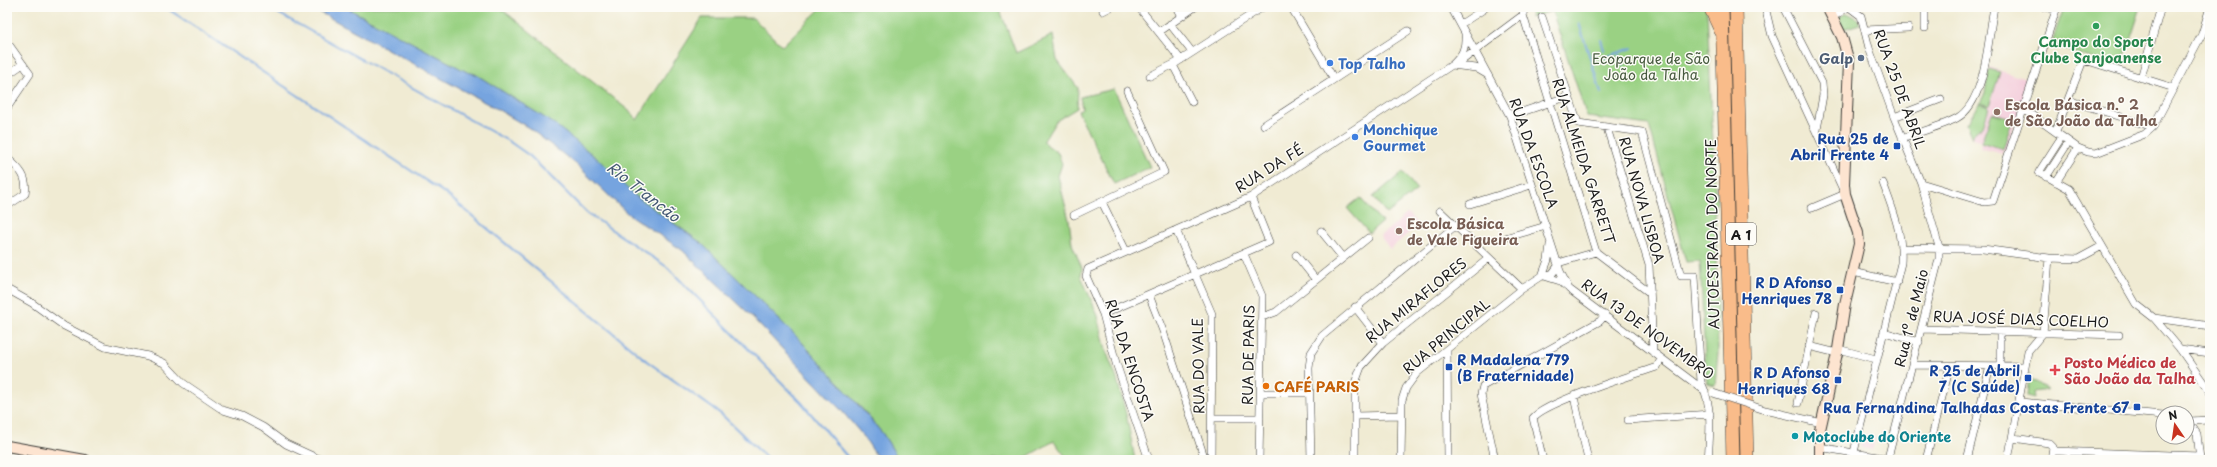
<svg xmlns="http://www.w3.org/2000/svg" width="2217" height="467" font-family="'Playpen Sans',sans-serif">
  <style>
    .built { fill: #f4cfdc }
    .green { fill: #9ad183; stroke: #5b7650 }
    .water { fill: #76a4df; stroke: #49607e }
    .lines { fill: none; stroke-linecap: round; stroke-linejoin: round }
    .stream { stroke: #76a4df; stroke-width: 2 }
    .street-casing { stroke: #3c3b37; stroke-width: 8 }
    .secondary-casing { stroke: #3c3b37; stroke-width: 12 }
    .highway-casing { stroke: #3c3b37; stroke-width: 14 }
    .street { stroke: #fff; stroke-width: 7 }
    .secondary { stroke: #fde4d0; stroke-width: 10 }
    .highway { stroke: #f9bc8a; stroke-width: 13 }
    .street-bridge-casing { stroke: #3c3b37; stroke-width: 8; stroke-linecap: butt }
    .street-bridge { stroke: #fff; stroke-width: 7 }
    .leisure-dot { fill: #2e9e5b; stroke: #fdfcf7; stroke-width: 1.5 }
    .service-dot { fill: #5c6f8a; stroke: #fdfcf7; stroke-width: 1.5 }
    .shop-dot { fill: #3f7fe0; stroke: #fdfcf7; stroke-width: 1.5 }
    .education-dot { fill: #8d6e63; stroke: #fdfcf7; stroke-width: 1.5 }
    .transit-dot { fill: #1a4fb4; stroke: #fdfcf7; stroke-width: 1.5 }
    .health-dot { fill: #e0444e; stroke: #fdfcf7; stroke-width: 1.5 }
    .food-dot { fill: #e8710a; stroke: #fdfcf7; stroke-width: 1.5 }
    .culture-dot { fill: #0f9aa8; stroke: #fdfcf7; stroke-width: 1.5 }
    .labels { text-anchor: middle; dominant-baseline: central; stroke-width: 3; stroke-linejoin: round; paint-order: stroke }
    .shield { fill: #fdfcf7; stroke: #605f5e; stroke-width: 1 }
    .shield-label { font-size: 13px; font-weight: bold; fill: #1c1c1c }
    .leisure-label { font-size: 14px; font-weight: bold; fill: #27864d; stroke: #fdfcf7 }
    .park-label { font-size: 14px; fill: #485b40; stroke: #fdfcf7 }
    .service-label { font-size: 14px; font-weight: bold; fill: #4e5e75; stroke: #fdfcf7; text-anchor: end }
    .shop-label { font-size: 14px; font-weight: bold; fill: #366cbe; stroke: #fdfcf7; text-anchor: start }
    .street-label { font-size: 14px; fill: #1c1c1c; stroke: #fdfcf7 }
    .education-label { font-size: 14px; font-weight: bold; fill: #785e54; stroke: #fdfcf7; text-anchor: start }
    .transit-label { font-size: 14px; font-weight: bold; fill: #164399; stroke: #fdfcf7; text-anchor: end }
    .health-label { font-size: 14px; font-weight: bold; fill: #be3a42; stroke: #fdfcf7; text-anchor: start }
    .food-label { font-size: 14px; font-weight: bold; fill: #c56008; stroke: #fdfcf7; text-anchor: start }
    .culture-label { font-size: 14px; font-weight: bold; fill: #0d838f; stroke: #fdfcf7; text-anchor: start }
    .water-label { font-size: 15px; font-style: italic; fill: #445974; stroke: #fdfcf7 }
  </style>
  <rect width="100%" height="100%" fill="#fdfcf7"/>
  <filter id="ink" filterUnits="userSpaceOnUse"><feTurbulence type="fractalNoise" baseFrequency=".025" numOctaves="2"/><feDisplacementMap in="SourceGraphic" scale="8" xChannelSelector="R" yChannelSelector="G"/><feConvolveMatrix kernelMatrix="1 2 1 2 8 2 1 2 1" color-interpolation-filters="sRGB"/></filter>
  <filter id="wash" filterUnits="userSpaceOnUse"><feTurbulence type="fractalNoise" baseFrequency=".012" numOctaves="4" result="noise"/><feDisplacementMap in="SourceGraphic" scale="16" xChannelSelector="R" yChannelSelector="G"/><feGaussianBlur stdDeviation="0.9" result="paint"/><feColorMatrix in="noise" values="0 0 0 0 0 0 0 0 0 0 0 0 0 0 0 0 0 1.4 0 .05"/><feComposite in="paint" operator="in"/></filter>
  <g filter="url(#wash)">
    <rect width="100%" height="100%" fill="#f0ebd3"/>
    <path class="built" d="M1989,67L2029,80L2006,150H2003L2002,154L1980,148L1981,142L1972,137L1966,124L1980,104L1985,93Z
      M1408,213L1418,225L1390,249L1380,236Z
      M1862,434L1876,437L1872,450L1862,448L1860,446Z"/>
    <path class="green" d="M345,7H499L633,114L637,120L702,18H753L782,46L822,7H999L1016,53L1053,35L1057,60L1078,88L1077,108L1056,121L1043,142L1058,153L1062,164L1058,176L1069,220L1072,244L1082,268L1081,276L1098,316L1106,351L1117,379L1127,418L1135,460H1068L1054,441L1021,460H899L883,434L865,412L796,336L700,242L633,194L599,160L553,123L475,74L467,72Z
      M1531,7H1704L1707,10L1715,187L1717,202L1715,206L1718,353L1715,385L1708,383L1706,377L1700,261L1686,262L1649,125L1587,117L1552,11L1531,18Z
      M2064,7H2141L2121,68L2051,45Z
      M1847,13L1857,18L1860,24L1843,29L1837,18Z
      M1989,69L2000,72L1989,106L1980,103L1985,93Z
      M1114,89L1150,167L1114,184L1078,111L1082,108L1080,97Z
      M1980,104L1989,107L1983,126L1974,133L1972,138L1966,124Z
      M1992,113L2013,118L2003,149L1981,142Z
      M1403,172L1417,190L1387,214L1373,197Z
      M1360,198L1382,222L1369,233L1347,208Z
      M2029,374L2031,379L2047,390L2033,392L2034,398L2027,396Z"/>
    <path class="water" d="M310,7H345L467,72L475,74L553,123L599,160L633,194L700,242L796,336L840,384L883,434L899,460H879L864,437L841,410L745,310L682,250L628,214L576,164L529,128L497,109Z"/>
    <g class="lines">
      <path class="stream" d="M165,7L446,194L648,362L721,414L769,460
        M267,7L510,142L530,156L587,213L667,267L801,402L850,460
        M1579,23L1601,93
        M1601,40L1604,50
        M1619,55L1623,65
        M1600,59L1632,48"/>
    </g>
  </g>
  <g filter="url(#ink)">
    <g class="lines">
      <g class="street-casing">
        <path id="street" d="M1177,7L1182,16
          M1291,7L1334,79
          M1451,7L1510,116L1560,271L1569,289L1705,391
          M1765,7L1772,36L1845,194L1812,208
          M1783,7L1822,83L1823,95L1817,130
          M1849,7L1861,16L1869,48L1894,117L1921,183L1939,247V259L1888,458
          M2045,7L2056,10
          M1141,10L1181,60
          M1103,11L1111,7
          M1830,12L1839,7
          M1523,15L1596,252L1650,293
          M1542,17L1578,123L1642,132L1681,276H1695L1701,382C1713,406 1710,434 1708,460
          M1833,17L1848,7
          M1170,24L1192,52
          M1461,24L1484,9V7
          M1925,28V7
          M1865,30L1908,28
          M1159,32L1195,7
          M1465,33C1466,48 1463,55 1452,65L1476,68L1488,75
          M1173,65L1192,102
          M1456,65L1523,15L1524,7
          M7,75L23,64
          M1150,76L1176,63L1263,7
          M2141,78L2161,7
          M2068,100L2153,127
          M7,108L30,74L10,46
          M2025,110L2078,148L2088,152L2096,153L2145,134L2153,127L2202,34L2210,7
          M1510,116L1569,96
          M1894,117L1941,99
          M1264,125L1408,31
          M1607,128L1649,265L1653,352
          M2056,131L2082,63L2088,61L2174,88
          M1902,138C1919,132 1940,127 1957,118C1986,102 1988,38 1994,7
          M2059,141L2039,172L2069,189L2136,304L2154,318L2180,349L2210,392
          M7,158C20,169 28,177 25,194L7,206
          M2046,177L2066,146
          M2056,182L2078,148
          M1921,183L1984,202L1993,201L2057,7
          M1102,202L1126,251
          M1470,204L1531,185
          M1440,211L1522,289
          M1074,215L1164,172L1127,91
          M1176,230L1212,314L1211,460
          M1321,231L1343,258
          M1508,237L1546,226
          M1902,248L1983,249L2049,258L2078,259L2102,246
          M1244,254L1262,296L1259,460
          M1296,255L1316,280
          M1558,263L1596,252
          M1853,272L1897,282
          M1542,276L1548,260L1550,245
          M1544,276L1560,281L1567,287
          M7,289L32,303L64,326L105,347L148,356L164,363L183,383L223,410L242,416L263,427L286,444L321,460
          M1149,295L1163,331L1205,460
          M1355,307L1383,343
          M1103,314L1269,242L1251,197
          M1262,317L1276,312L1368,238
          M2154,318L2210,326
          M1922,329L2119,335
          M1884,332L1919,342
          M2043,333L2049,258
          M1809,346L1837,353
          M1838,349L1876,359
          M2180,349L2210,353
          M1447,350L1448,460
          M1913,365L2025,366
          M2000,365V332
          M1261,393H1308
          M1574,397L1588,460
          M2020,402L2163,415
          M1798,403L1816,313
          M1765,410L1822,423
          M1355,416L1400,415
          M1212,418H1260
          M2187,419L2197,434L2200,459
          M1628,420L1710,414
          M2190,421L2210,420
          M2013,438L2049,443L2053,447L2051,460
          M1819,447L1895,460
          M2053,451L2200,456
          M1854,452L1901,263C1903,234 1893,210 1883,183
          M1149,460L1116,363L1103,314L1086,276L1088,269L1251,197L1452,65
          M1311,460L1309,368L1311,353L1322,336L1455,226
          M1355,460V383L1361,367L1383,343L1489,258
          M1401,460L1402,400L1406,388L1417,373L1522,289L1542,276L1552,274L1558,266
          M1495,460L1481,394L1483,386L1600,321L1605,315
          M1543,460L1533,418C1545,402 1633,375 1657,367L1661,359
          M1926,460L1950,366
          M1967,460L1990,366
          M2008,460L2028,351L2043,333"/>
      </g>
      <g class="secondary-casing">
        <path id="secondary" d="M7,446L85,460
          M1820,460V430L1838,349L1845,304L1859,244L1858,233L1845,194L1844,184L1849,62L1842,37L1827,7"/>
      </g>
      <g class="highway-casing">
        <path id="highway" d="M1710,7L1721,31
          M1722,7L1733,460
          M1736,7L1747,460"/>
      </g>
      <use href="#street" class="street"/>
      <use href="#secondary" class="secondary"/>
      <use href="#highway" class="highway"/>
      <g class="street-bridge-casing">
        <path id="street-bridge" d="M1713,393L1765,410"/>
      </g>
      <use href="#street-bridge" class="street-bridge"/>
    </g>
  </g>
  <circle class="leisure-dot" cx="2096" cy="26" r="4"/>
  <circle class="service-dot" cx="1861" cy="58" r="4"/>
  <g class="shop-dot">
    <circle cx="1330" cy="63" r="4"/>
    <circle cx="1355" cy="137" r="4"/>
  </g>
  <g class="education-dot">
    <circle cx="1997" cy="112" r="4"/>
    <circle cx="1399" cy="231" r="4"/>
  </g>
  <g class="transit-dot">
    <rect x="1893" y="142" width="8" height="8" rx="2"/>
    <rect x="1836" y="286" width="8" height="8" rx="2"/>
    <rect x="1445" y="363" width="8" height="8" rx="2"/>
    <rect x="2024" y="374" width="8" height="8" rx="2"/>
    <rect x="1834" y="376" width="8" height="8" rx="2"/>
    <rect x="2133" y="403" width="8" height="8" rx="2"/>
  </g>
  <path class="health-dot" d="M2053 364h4v4h4v4h-4v4h-4v-4h-4v-4h4z"/>
  <circle class="food-dot" cx="1266" cy="386" r="4"/>
  <circle class="culture-dot" cx="1795" cy="436" r="4"/>
  <g class="labels">
    <rect class="shield" x="1726" y="223" width="30" height="22" rx="3"/>
    <g class="shield-label">
      <text x="1741" y="234">A 1</text>
    </g>
    <g class="leisure-label">
      <text x="2096" y="41">Campo do Sport<tspan x="2096" dy="16">Clube Sanjoanense</tspan></text>
    </g>
    <g class="park-label">
      <text x="1651" y="58">Ecoparque de São<tspan x="1651" dy="16">João da Talha</tspan></text>
    </g>
    <g class="service-label">
      <text x="1853" y="58">Galp</text>
    </g>
    <g class="shop-label">
      <text x="1338" y="63">Top Talho</text>
      <text x="1363" y="129">Monchique<tspan x="1363" dy="16">Gourmet</tspan></text>
    </g>
    <g class="street-label">
      <text transform="translate(1900 89) rotate(70)">RUA 25 DE ABRIL</text>
      <text transform="translate(1534 153) rotate(70)">RUA DA ESCOLA</text>
      <text transform="translate(1584 161) rotate(72)">RUA ALMEIDA GARRETT</text>
      <text transform="translate(1269 168) rotate(-32)">RUA DA FÉ</text>
      <text transform="translate(1642 200) rotate(74)">RUA NOVA LISBOA</text>
      <text transform="translate(1712 234) rotate(-91)">AUTOESTRADA DO NORTE</text>
      <text transform="translate(1416 300) rotate(-39)">RUA MIRAFLORES</text>
      <text transform="translate(1911 318) rotate(-76)">Rua 1º de Maio</text>
      <text transform="translate(2021 319) rotate(2)">RUA JOSÉ DIAS COELHO</text>
      <text transform="translate(1648 329) rotate(36)">RUA 13 DE NOVEMBRO</text>
      <text transform="translate(1446 336) rotate(-40)">RUA PRINCIPAL</text>
      <text transform="translate(1248 355) rotate(-89)">RUA DE PARIS</text>
      <text transform="translate(1130 360) rotate(72)">RUA DA ENCOSTA</text>
      <text transform="translate(1198 366) rotate(-91)">RUA DO VALE</text>
    </g>
    <g class="education-label">
      <text x="2005" y="104">Escola Básica n.º 2<tspan x="2005" dy="16">de São João da Talha</tspan></text>
      <text x="1407" y="223">Escola Básica<tspan x="1407" dy="16">de Vale Figueira</tspan></text>
    </g>
    <g class="transit-label">
      <text x="1889" y="138">Rua 25 de<tspan x="1889" dy="16">Abril Frente 4</tspan></text>
      <text x="1832" y="282">R D Afonso<tspan x="1832" dy="16">Henriques 78</tspan></text>
      <text x="1457" y="359" text-anchor="start">R Madalena 779<tspan x="1457" dy="16">(B Fraternidade)</tspan></text>
      <text x="2020" y="370">R 25 de Abril<tspan x="2020" dy="16">7 (C Saúde)</tspan></text>
      <text x="1830" y="372">R D Afonso<tspan x="1830" dy="16">Henriques 68</tspan></text>
      <text x="2129" y="407">Rua Fernandina Talhadas Costas Frente 67</text>
    </g>
    <g class="health-label">
      <text x="2064" y="362">Posto Médico de<tspan x="2064" dy="16">São João da Talha</tspan></text>
    </g>
    <g class="food-label">
      <text x="1274" y="386">CAFÉ PARIS</text>
    </g>
    <g class="culture-label">
      <text x="1803" y="436">Motoclube do Oriente</text>
    </g>
    <g class="water-label">
      <text transform="translate(644 191) rotate(38)">Rio Trancão</text>
    </g>
  </g>
  <rect width="2217" height="467" fill="none" stroke="#fdfcf7" stroke-width="24"/>
  <g transform="translate(2175 425) rotate(347)"><circle r="19" fill="#fdfcf7" stroke="#a3a29f"/>
  <path d="M0-3L7 15L0 10L-7 15Z" fill="#c8321e"/>
  <text y="-6" font-size="11" font-weight="bold" text-anchor="middle" fill="#1c1c1c">N</text>
  </g>
</svg>
